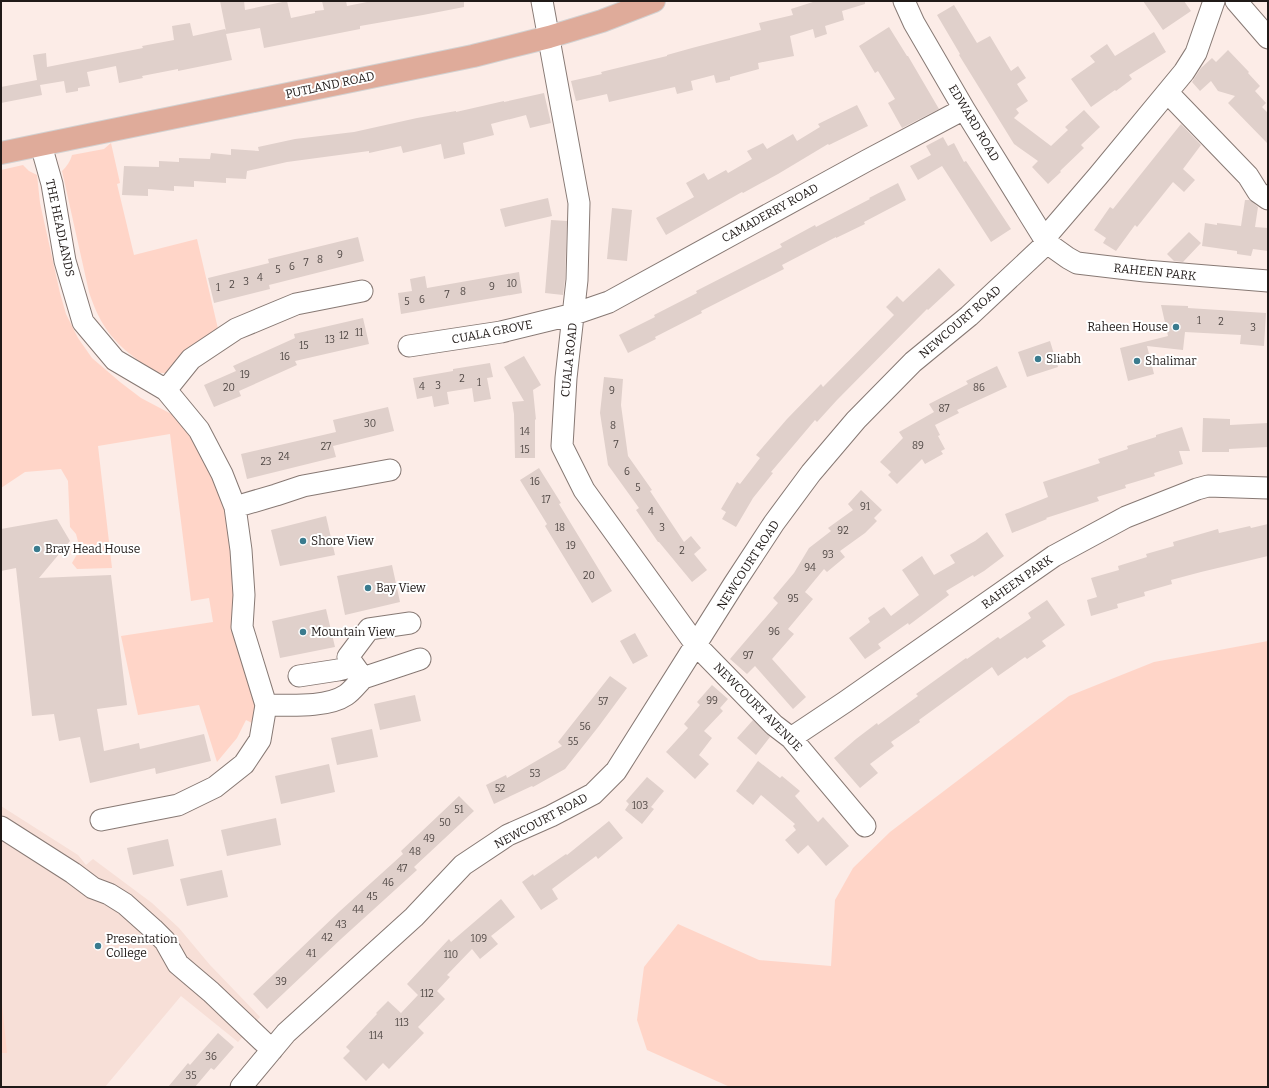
<svg xmlns="http://www.w3.org/2000/svg" width="1269" height="1088" font-family="Bitter,serif">
  <style>
    .built { fill: #f7dfd7 }
    .green { fill: #ffd5c8 }
    .building { fill: #e0d0cb }
    .lines { fill: none; stroke-linecap: round; stroke-linejoin: round }
    .minor-casing { stroke: #877974; stroke-width: 23 }
    .major-casing { stroke: #d2d1d1; stroke-width: 24 }
    .minor { stroke: #fff; stroke-width: 21 }
    .major { stroke: #dfab9a; stroke-width: 22 }
    .poi-dot { fill: #3a7b8e; stroke: #fff; stroke-width: 1.5 }
    .labels { text-anchor: middle; dominant-baseline: central; stroke-width: 4; stroke-linejoin: round; paint-order: stroke }
    .number-label { font-size: 10px; fill: #504845 }
    .street-label { font-size: 12px; fill: #201a18; stroke: #fff }
    .poi-label { font-size: 12px; fill: #201a18; stroke: #fff; text-anchor: start }
  </style>
  <rect width="100%" height="100%" fill="#fcece7"/>
  <path class="built" d="M1,806L78,855L86,865L93,859L152,903L179,928L210,965L260,1017L238,1042L181,996L105,1087H1Z"/>
  <path class="green" d="M111,143L120,183L117,184L134,255L197,239L219,333L166,373C162,373 158,373 154,371C147,369 140,361 134,357C110,339 98,320 89,292L62,171C67,166 70,162 72,155L104,149Z
    M23,165L29,171L37,175L40,203L60,293L66,314L78,338L92,358L120,382L141,398L179,418L199,443L221,491L234,550L258,711L256,725L246,720L237,738L217,762L199,705L138,715L121,636L213,622L209,598L191,601L170,434L98,446L112,568L77,569L72,563L80,549L76,534L70,527L68,481L61,469L25,472L1,488V170Z
    M1268,641V1087H730L647,1050L637,1020L644,967L678,924L759,960L831,966L835,900L853,868L890,832L1069,696L1154,662Z
    M1,994L7,1053H1Z"/>
  <path class="building" d="M220,1H244L245,10L287,1L291,18L315,13V11L324,10L322,1H346L347,6L372,1H464V7L423,15L360,26V29L264,48L260,28L226,34L232,60L178,71V69L142,76L143,78L119,83L116,66L87,72L90,86L78,88V91L66,93L64,81L40,85L42,95L1,103V87L37,80L33,55L46,53L47,67L143,48L142,46L174,40L172,26L190,23L193,36L225,29L226,31Z
    M816,1H865V4L842,11L844,20L825,26L827,34L815,38L813,29L790,36L794,56L758,63L759,69L730,77V80L716,83L714,75L691,81L693,90L677,94L675,87L609,102L607,94L576,101L571,81L602,74L601,72L667,56V55L692,48L761,30L759,23L793,15L791,9Z
    M1143,1H1184L1191,11L1163,30Z
    M954,5L977,43L990,36L1011,71L1018,66L1026,78L1017,84L1028,101L1016,109L1019,113L1014,118L1051,146L1068,130L1065,127L1084,110L1100,127L1081,145L1084,148L1060,171L1061,172L1048,184L1032,167L1038,161L1014,144L959,55L960,54L937,15Z
    M889,27L907,56H908L939,109L902,128L888,103L895,99L878,71L875,73L859,46Z
    M1154,32L1166,52L1129,75L1132,79L1116,91L1115,90L1091,107L1071,79L1095,62L1090,56L1107,44L1115,56Z
    M1228,50L1249,72L1248,73L1260,86L1255,91L1266,103L1262,107L1268,113V144L1228,103L1235,96L1218,91L1211,81L1200,91L1192,82L1201,68L1212,58L1216,62Z
    M544,93L551,123L530,128L526,115L491,124L494,135L463,143L465,154L444,159L441,144L403,153L401,146L369,153V151L287,162L247,171L246,179L226,178V183L194,181V187L174,186V191L148,189V196L122,195L124,166L159,167V161L179,162V158L210,159L211,153L231,155V149L259,151L258,147L295,139L354,132L417,118L456,111V112L504,101V102Z
    M857,105L868,126L829,145L828,144L778,174L743,193L742,192L666,235L656,218L694,197L686,183L704,173L708,180L726,170L728,173L752,159L747,151L763,143L767,149L793,134L797,141L820,127L818,124Z
    M1181,124L1201,145L1183,169L1195,180L1184,192L1173,182L1137,227L1135,225L1116,251L1103,243L1106,238L1094,230L1110,207L1113,209Z
    M943,137L948,146L954,143L964,162L966,161L1011,229L991,242L942,166L918,180L910,166L931,155L926,146Z
    M898,183L906,200L864,222L865,224L836,238V237L782,265L784,269L701,311L702,313L655,337L656,339L628,353L619,335L655,317L654,315L697,293L696,291L782,247L780,244L815,225L816,227L870,199L869,198Z
    M548,198L552,216L505,227L500,209Z
    M1245,200H1250L1258,207L1255,227L1268,228V251L1253,249L1251,256L1237,254V251L1202,246L1205,223L1217,225V223L1241,226Z
    M612,208L632,210L627,261L607,259Z
    M551,220L567,221L565,279L563,295L545,293Z
    M1189,232L1201,243L1183,262L1174,261L1167,254Z
    M358,237L364,261L269,285L270,289L214,303L208,278L269,263L268,259Z
    M939,268L955,285L928,310L927,309L837,400L817,422L815,420L771,472L773,473L753,498L736,527L722,519L726,512L721,509L737,482L740,484L760,458L756,455L787,419L821,384L823,387L894,315L886,307L897,296L903,302Z
    M519,272L522,293L401,314L398,293L412,291L410,279L425,276L427,288Z
    M1161,305L1188,306V308L1266,313L1264,346L1240,344L1241,335L1185,332L1183,350L1147,346L1154,374L1128,381L1120,348L1168,336Z
    M363,318L369,344L295,361L297,365L239,391L241,396L214,407L204,385L236,371L233,366L295,338L294,334Z
    M1050,341L1058,367L1027,377L1018,352Z
    M524,356L541,385L533,390L536,420L535,419V458H515L514,414L512,402L524,401L504,367Z
    M490,363L493,377L487,378L491,399L474,402L472,388L447,392L449,404L434,407L432,396L417,399L413,378L453,371V369Z
    M997,366L1007,387L957,410L959,413L935,425L940,435L938,436L945,449L941,451L943,454L925,464L922,459L897,484L888,475L891,472L880,462L903,438L899,432L934,412L929,404L968,384L966,381Z
    M604,377L623,379L621,405L628,456L652,490L650,491L684,542L691,536L701,548L694,554L707,570L692,582L659,542H658L636,510L639,508L608,465L600,413Z
    M388,407L394,431L333,446L336,457L247,479L241,454L336,432L333,420Z
    M1203,418L1230,419V425L1268,423V447L1229,449V452H1202Z
    M1182,427L1190,451H1179L1183,464L1154,473L1155,476L1125,485L1126,488L1097,497L1099,501L1046,518L1047,519L1012,533L1005,514L1048,497L1043,482L1100,463L1098,459L1128,449L1127,446L1156,437V435Z
    M539,468L561,503L559,504L612,591L592,603L545,526L547,524L520,480Z
    M861,490L882,510L874,518L877,521L865,533L840,551L845,557L827,572L824,569L805,592L813,599L788,629L794,634L772,659L806,697L793,709L755,666L747,674L730,659L778,603L773,598L794,573L809,548L831,531L828,528L853,510L848,504Z
    M326,516L335,555L280,566L271,530Z
    M57,519L70,541L39,578L111,575L127,705L97,709L104,751L139,743L140,749L204,734L211,761L156,774L155,768L90,783L80,737L59,741L54,714L32,716L16,568L1,571V529Z
    M1268,524V556L1201,572L1171,580L1172,584L1144,592L1145,596L1117,604L1118,608L1091,616L1087,600L1097,597L1091,578L1119,570L1118,566L1147,557L1146,554L1174,546L1173,542L1218,529L1219,533L1250,526L1251,528Z
    M987,532L1004,556L984,571L974,577L973,575L946,591L949,595L909,625L908,623L878,644L881,648L865,659L849,638L870,622L868,618L884,607L891,616L919,595L902,570L922,556L934,575L955,563L950,555L975,541Z
    M392,565L400,602L345,615L337,576Z
    M1047,600L1065,625L1042,641L1046,646L1027,659L1025,657L998,676L992,667L919,720L920,722L891,742L894,746L870,764L878,773L860,788L834,758L856,739L877,723L878,725L918,696L916,694L966,658L967,659L998,637L1000,639L1031,618L1028,613Z
    M326,609L335,647L280,658L272,621Z
    M635,633L648,656L633,664L620,641Z
    M610,676L627,688L599,726L565,769L533,787L532,786L494,804L486,785L506,775L507,778L562,746L558,742Z
    M712,685L728,699L720,708L723,711L704,731L712,738L699,755L709,764L695,779L666,752L688,728L684,724L700,705L697,702Z
    M415,695L421,721L380,730L374,704Z
    M753,720L770,737L756,755L737,738Z
    M372,729L378,757L337,765L331,738Z
    M758,761L780,778L782,776L800,791L795,796L818,822L823,817L849,846L826,866L808,845L798,854L785,840L796,830L793,826L795,824L761,795L753,805L736,791Z
    M329,764L335,792L281,804L275,776Z
    M647,777L664,791L651,807L654,809L642,824L625,810L629,804L626,801Z
    M459,796L474,811L414,867L417,870L341,939L267,1009L253,994L340,911L403,854L401,851Z
    M276,818L281,845L227,856L221,830Z
    M609,821L623,838L598,859L596,856L552,889L558,899L541,910L522,882L533,874L534,876L566,854L567,855Z
    M168,839L174,866L133,875L127,848Z
    M222,870L228,897L187,906L180,879Z
    M501,899L515,917L491,936L498,944L480,959L472,949L447,975L450,977L437,991L445,999L418,1027L424,1033L389,1069L383,1063L366,1081L343,1058L350,1051L346,1047L377,1014L376,1013L388,1001L401,1013L418,995L407,984L449,939L451,942Z
    M218,1033L234,1047L214,1070L211,1068L195,1087H168L188,1063L190,1065Z"/>
  <g class="lines">
    <g class="minor-casing">
      <path id="minor" d="M542,1L579,203L577,280L566,378L562,446L584,490L696,645L774,725L791,738L865,826
        M904,1L914,23L964,109L1047,243L1068,258L1077,263L1145,271L1268,281
        M1236,1L1268,38
        M1168,93L1248,176L1258,192L1268,199
        M41,145L52,184L65,261L83,322L115,360L166,390L199,430L222,474L235,507L241,550L244,595L242,627L266,705C289,705 327,708 346,695C352,691 358,683 363,678L348,657L369,629L410,623
        M409,346L501,332L574,314L609,302L866,161L964,109
        M166,390L191,359L236,329L296,304L362,291
        M235,507L276,495L303,486L390,470
        M299,676L338,670L354,666
        M363,678L420,659
        M791,738L845,702L1054,556L1126,517L1197,489L1208,486L1268,488
        M101,820L178,805L215,787L244,764L260,740L266,705
        M1,827L73,873L93,888L109,894L125,904L153,929L165,941L178,964L211,992L272,1050
        M241,1087L286,1033L414,917L463,865L508,835L551,816L593,794L616,771L734,584L774,523L811,473L856,420L913,362L969,316L1047,243L1049,233L1098,176L1184,72L1196,53L1214,1"/>
    </g>
    <g class="major-casing">
      <path id="major" d="M1,153L473,56L549,37L602,21L654,1"/>
    </g>
    <use href="#minor" class="minor"/>
    <use href="#major" class="major"/>
  </g>
  <g class="poi-dot">
    <circle cx="1176" cy="327" r="4"/>
    <circle cx="1038" cy="359" r="4"/>
    <circle cx="1137" cy="361" r="4"/>
    <circle cx="303" cy="541" r="4"/>
    <circle cx="37" cy="549" r="4"/>
    <circle cx="368" cy="588" r="4"/>
    <circle cx="303" cy="632" r="4"/>
    <circle cx="98" cy="946" r="4"/>
  </g>
  <g class="labels">
    <g class="number-label">
      <text x="340" y="255">9</text>
      <text x="320" y="260">8</text>
      <text x="306" y="263">7</text>
      <text x="292" y="267">6</text>
      <text x="278" y="270">5</text>
      <text x="260" y="278">4</text>
      <text x="246" y="282">3</text>
      <text x="512" y="284">10</text>
      <text x="232" y="285">2</text>
      <text x="492" y="287">9</text>
      <text x="218" y="288">1</text>
      <text x="463" y="292">8</text>
      <text x="447" y="295">7</text>
      <text x="422" y="300">6</text>
      <text x="407" y="302">5</text>
      <text x="1199" y="321">1</text>
      <text x="1221" y="322">2</text>
      <text x="1253" y="328">3</text>
      <text x="359" y="333">11</text>
      <text x="344" y="336">12</text>
      <text x="330" y="340">13</text>
      <text x="304" y="346">15</text>
      <text x="285" y="357">16</text>
      <text x="245" y="375">19</text>
      <text x="462" y="379">2</text>
      <text x="479" y="383">1</text>
      <text x="438" y="386">3</text>
      <text x="422" y="387">4</text>
      <text x="229" y="388">20</text>
      <text x="979" y="388">86</text>
      <text x="612" y="391">9</text>
      <text x="944" y="409">87</text>
      <text x="370" y="424">30</text>
      <text x="613" y="426">8</text>
      <text x="525" y="432">14</text>
      <text x="616" y="445">7</text>
      <text x="918" y="446">89</text>
      <text x="326" y="447">27</text>
      <text x="525" y="450">15</text>
      <text x="284" y="457">24</text>
      <text x="266" y="462">23</text>
      <text x="627" y="472">6</text>
      <text x="535" y="482">16</text>
      <text x="638" y="488">5</text>
      <text x="546" y="500">17</text>
      <text x="865" y="507">91</text>
      <text x="651" y="512">4</text>
      <text x="560" y="528">18</text>
      <text x="662" y="528">3</text>
      <text x="843" y="531">92</text>
      <text x="571" y="546">19</text>
      <text x="682" y="551">2</text>
      <text x="828" y="555">93</text>
      <text x="810" y="568">94</text>
      <text x="589" y="576">20</text>
      <text x="793" y="599">95</text>
      <text x="774" y="632">96</text>
      <text x="748" y="656">97</text>
      <text x="712" y="701">99</text>
      <text x="603" y="702">57</text>
      <text x="585" y="727">56</text>
      <text x="573" y="742">55</text>
      <text x="535" y="774">53</text>
      <text x="500" y="789">52</text>
      <text x="640" y="806">103</text>
      <text x="459" y="810">51</text>
      <text x="445" y="823">50</text>
      <text x="429" y="839">49</text>
      <text x="415" y="852">48</text>
      <text x="402" y="869">47</text>
      <text x="388" y="883">46</text>
      <text x="372" y="897">45</text>
      <text x="358" y="910">44</text>
      <text x="341" y="925">43</text>
      <text x="327" y="938">42</text>
      <text x="479" y="939">109</text>
      <text x="311" y="954">41</text>
      <text x="451" y="955">110</text>
      <text x="281" y="982">39</text>
      <text x="427" y="994">112</text>
      <text x="402" y="1023">113</text>
      <text x="376" y="1036">114</text>
      <text x="211" y="1057">36</text>
      <text x="191" y="1076">35</text>
    </g>
    <g class="street-label">
      <text transform="translate(330 85) rotate(-12)">PUTLAND ROAD</text>
      <text transform="translate(974 123) rotate(59)">EDWARD ROAD</text>
      <text transform="translate(770 213) rotate(-29)">CAMADERRY ROAD</text>
      <text transform="translate(60 228) rotate(78)">THE HEADLANDS</text>
      <text transform="translate(1155 272) rotate(6)">RAHEEN PARK</text>
      <text transform="translate(960 322) rotate(-41)">NEWCOURT ROAD</text>
      <text transform="translate(492 332) rotate(-11)">CUALA GROVE</text>
      <text transform="translate(569 360) rotate(-84)">CUALA ROAD</text>
      <text transform="translate(748 565) rotate(-57)">NEWCOURT ROAD</text>
      <text transform="translate(1017 582) rotate(-35)">RAHEEN PARK</text>
      <text transform="translate(758 707) rotate(45)">NEWCOURT AVENUE</text>
      <text transform="translate(541 821) rotate(-28)">NEWCOURT ROAD</text>
    </g>
    <g class="poi-label">
      <text x="1168" y="327" text-anchor="end">Raheen House</text>
      <text x="1046" y="359">Sliabh</text>
      <text x="1145" y="361">Shalimar</text>
      <text x="311" y="541">Shore View</text>
      <text x="45" y="549">Bray Head House</text>
      <text x="376" y="588">Bay View</text>
      <text x="311" y="632">Mountain View</text>
      <text x="106" y="939">Presentation<tspan x="106" dy="14">College</tspan></text>
    </g>
  </g>
  <rect width="1269" height="1088" fill="none" stroke="#201a18" stroke-width="4"/>
</svg>
